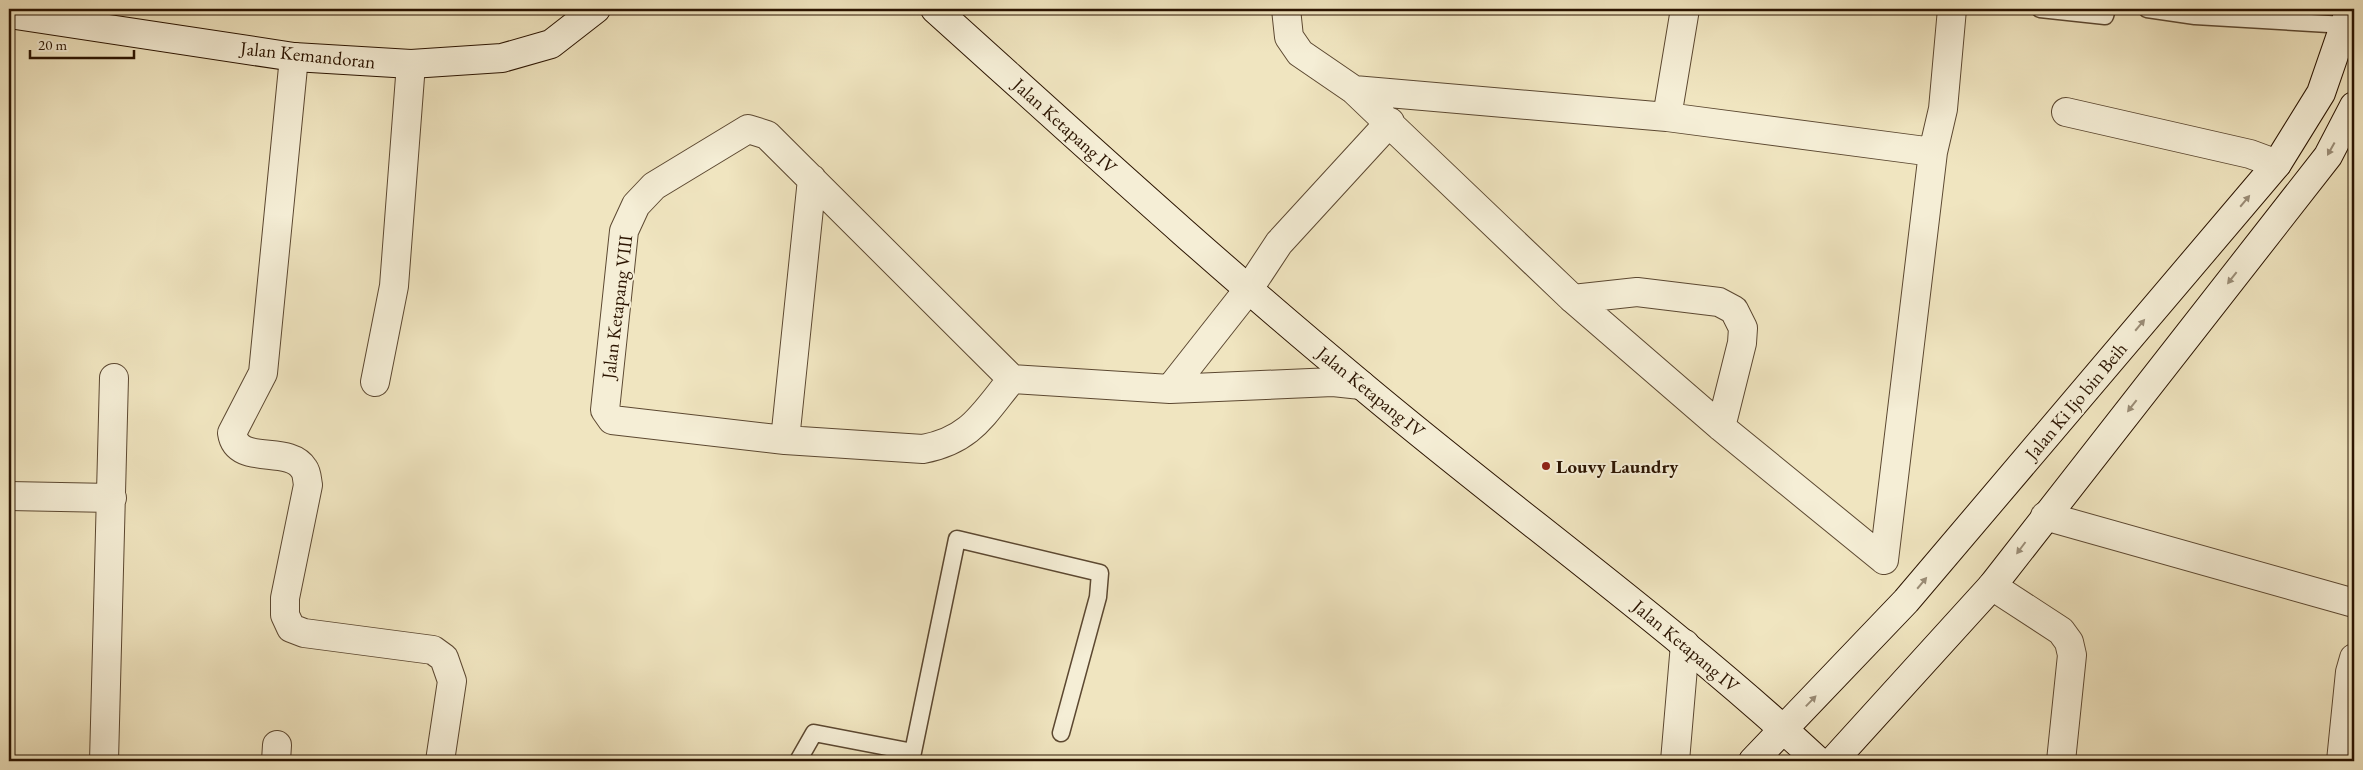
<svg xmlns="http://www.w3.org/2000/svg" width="2363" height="770" font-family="'EB Garamond',serif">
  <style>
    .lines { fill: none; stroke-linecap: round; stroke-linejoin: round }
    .lane-casing { stroke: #5c4831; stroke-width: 19 }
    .street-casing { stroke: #5c4831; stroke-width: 30 }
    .secondary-casing { stroke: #2b1401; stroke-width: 30 }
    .lane { stroke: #f5eed6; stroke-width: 16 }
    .street { stroke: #f5eed6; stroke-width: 28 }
    .secondary { stroke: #f5eed6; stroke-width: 28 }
    .oneway { fill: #9a8c76 }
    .poi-dot { fill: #8f2418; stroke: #f5eed6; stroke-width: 2 }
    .labels { text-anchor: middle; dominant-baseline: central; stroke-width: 4; stroke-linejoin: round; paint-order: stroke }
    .street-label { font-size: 19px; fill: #2b1401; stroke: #f5eed6 }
    .poi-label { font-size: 19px; font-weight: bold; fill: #2b1401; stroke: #f5eed6; text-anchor: start }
  </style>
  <rect width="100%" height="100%" fill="#f0e5c0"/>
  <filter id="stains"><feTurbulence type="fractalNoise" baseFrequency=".004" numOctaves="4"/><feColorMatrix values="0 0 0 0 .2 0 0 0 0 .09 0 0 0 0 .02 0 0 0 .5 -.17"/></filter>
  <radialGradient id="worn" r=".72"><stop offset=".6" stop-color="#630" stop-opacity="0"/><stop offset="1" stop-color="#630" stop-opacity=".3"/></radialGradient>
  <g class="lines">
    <g class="lane-casing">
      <path id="lane" d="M2040,9L2105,16L2107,9
        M2147,9L2195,16L2345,25
        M913,752L957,539L1100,573L1098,597L1061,733
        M798,761L814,733L913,752L910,761"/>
    </g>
    <g class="street-casing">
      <path id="street" d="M1286,9L1289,37L1300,53L1354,90L1573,299L1721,427L1884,560
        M294,57L263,373L232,433C237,467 289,444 304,469C307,473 307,480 308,485L285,598V615L291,628L304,633L433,650L444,658L452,681L440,761
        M1354,90L1667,117L1933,152
        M2066,112L2250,154L2277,164
        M1667,117L1685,9
        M1573,299L1637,292L1719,302L1734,310L1743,328L1742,343L1721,427
        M1012,379L767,135L748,129L654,186L636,205L624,231L605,410L612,420L785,440L923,449C971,440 983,414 1012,379L1170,389L1248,290L1279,243L1390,122
        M375,382L394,286L411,64
        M1170,389L1333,382L1361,385
        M785,440L812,179
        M9,496L112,498
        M2045,516L2354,603
        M1884,560L1933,152L1943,109L1952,9
        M1992,586L2061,631L2069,642L2072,655L2061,761
        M104,761L114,378
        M276,761L277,745
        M1675,761L1685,644
        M2341,761L2350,672L2354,658"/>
    </g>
    <g class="secondary-casing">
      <path id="secondary" d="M935,9C1075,135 1214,263 1359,383C1511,511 1673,626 1818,761
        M9,14L294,57L411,64L502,58L551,44L596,9
        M1753,761L1906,601L2277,164L2321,93L2350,9
        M1833,761L1992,586L2328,156L2354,106"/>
    </g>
    <use href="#lane" class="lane"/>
    <use href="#street" class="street"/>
    <use href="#secondary" class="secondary"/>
  </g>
  <defs><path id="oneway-solid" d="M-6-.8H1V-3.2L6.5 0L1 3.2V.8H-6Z" transform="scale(1.25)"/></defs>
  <g class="oneway">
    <use href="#oneway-solid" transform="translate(2331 149) rotate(119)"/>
    <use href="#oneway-solid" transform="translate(2245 201) rotate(-50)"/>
    <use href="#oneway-solid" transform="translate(2232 278) rotate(128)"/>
    <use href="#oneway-solid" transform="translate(2140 325) rotate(-50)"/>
    <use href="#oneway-solid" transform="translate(2132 406) rotate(128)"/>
    <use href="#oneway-solid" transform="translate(2021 548) rotate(127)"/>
    <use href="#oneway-solid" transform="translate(1922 583) rotate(-50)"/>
    <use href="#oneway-solid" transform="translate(1811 701) rotate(-46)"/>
  </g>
  <circle class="poi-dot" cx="1546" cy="466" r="5"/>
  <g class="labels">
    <g class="street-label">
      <text transform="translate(308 55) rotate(6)">Jalan Kemandoran</text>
      <text transform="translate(1065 126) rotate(42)">Jalan Ketapang IV</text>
      <text transform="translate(617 307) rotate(-83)">Jalan Ketapang VIII</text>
      <text transform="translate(1371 392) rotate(39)">Jalan Ketapang IV</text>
      <text transform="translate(2076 401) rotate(-50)">Jalan Ki Ijo bin Beih</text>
      <text transform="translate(1686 646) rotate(40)">Jalan Ketapang IV</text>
    </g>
    <g class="poi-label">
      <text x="1556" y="466">Louvy Laundry</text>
    </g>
  </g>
  <rect width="2363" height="770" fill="none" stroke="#f0e5c0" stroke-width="30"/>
  <rect x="10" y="10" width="2343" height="750" fill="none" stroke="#2b1401" stroke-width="2.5"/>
  <rect x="15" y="15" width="2333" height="740" fill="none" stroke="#2b1401"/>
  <path d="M30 50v8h104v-8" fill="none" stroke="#2b1401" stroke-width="2.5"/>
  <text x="38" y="50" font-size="15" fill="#2b1401" stroke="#f5eed6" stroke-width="4" paint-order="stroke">20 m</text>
  <rect width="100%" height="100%" filter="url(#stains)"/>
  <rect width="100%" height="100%" fill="url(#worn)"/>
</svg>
